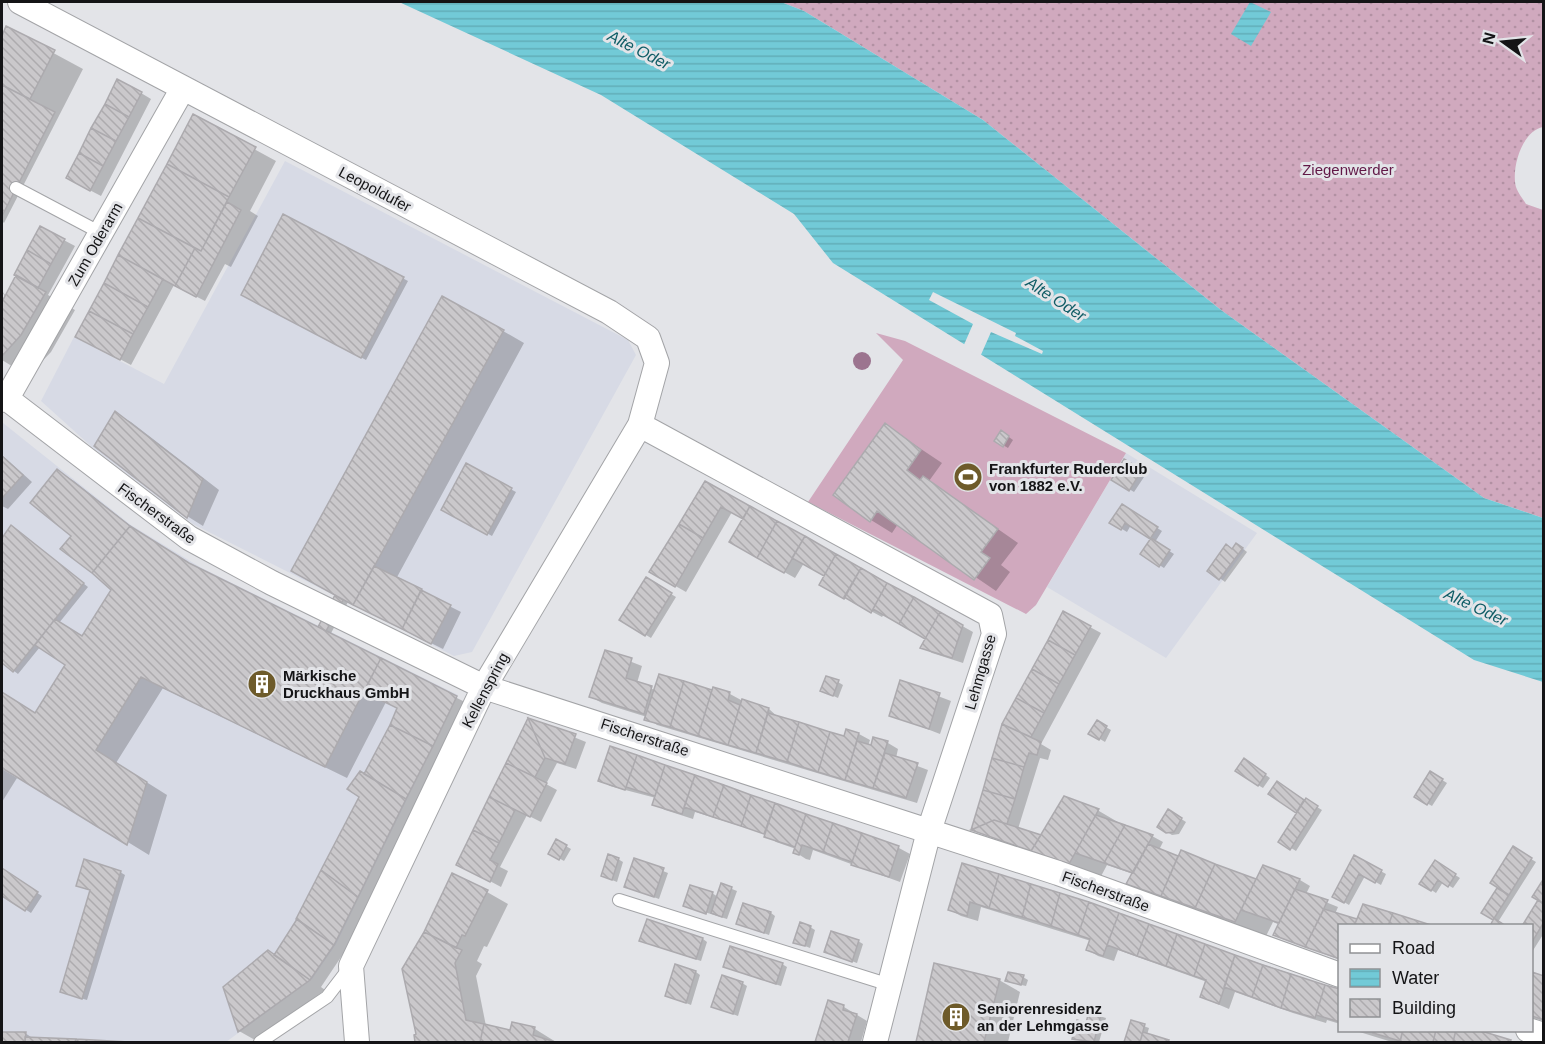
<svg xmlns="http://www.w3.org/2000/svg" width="1545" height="1044" font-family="Helvetica,sans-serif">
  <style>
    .built { fill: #d7dae5 }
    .grass { fill: url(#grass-dots) }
    .pitch { fill: #d0a9be }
    .water { fill: url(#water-rules) }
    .pier { fill: #e3e4e8 }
    .shadow { fill: #0003 }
    .building { fill: url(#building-back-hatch); stroke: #acaaae; stroke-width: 1.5 }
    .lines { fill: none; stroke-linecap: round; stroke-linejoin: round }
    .service-casing { stroke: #a3a4a7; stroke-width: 14 }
    .minor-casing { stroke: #a3a4a7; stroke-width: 26 }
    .service { stroke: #fff; stroke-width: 12 }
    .minor { stroke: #fff; stroke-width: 24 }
    .tree { fill: #9c748f }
    .labels { text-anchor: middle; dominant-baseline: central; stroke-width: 6; stroke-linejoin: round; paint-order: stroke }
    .park-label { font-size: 15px; fill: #611847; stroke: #e3e4e8 }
    .street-label { font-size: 15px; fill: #141416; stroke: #e3e4e8 }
    .poi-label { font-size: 15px; font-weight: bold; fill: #141416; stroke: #e3e4e8; text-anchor: start }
    .water-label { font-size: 16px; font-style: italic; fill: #0f5c65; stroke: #e3e4e8 }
  </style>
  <defs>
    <pattern id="grass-dots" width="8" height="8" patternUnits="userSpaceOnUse" patternTransform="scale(1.5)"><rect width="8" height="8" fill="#d0a9be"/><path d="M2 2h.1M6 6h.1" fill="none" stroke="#b291a3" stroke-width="1.8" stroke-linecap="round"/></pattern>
    <pattern id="water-rules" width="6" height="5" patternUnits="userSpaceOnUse" patternTransform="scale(1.5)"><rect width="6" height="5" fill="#72cad7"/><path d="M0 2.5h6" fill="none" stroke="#62adb8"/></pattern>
    <pattern id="building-back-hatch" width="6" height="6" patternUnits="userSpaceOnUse" patternTransform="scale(1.5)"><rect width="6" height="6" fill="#cac8cb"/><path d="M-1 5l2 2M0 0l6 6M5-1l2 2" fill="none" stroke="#adabae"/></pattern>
  </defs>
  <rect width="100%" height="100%" fill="#e3e4e8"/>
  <path class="built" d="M285,161L628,340L636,355L472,652L454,656L193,524L92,447L41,401L74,337L164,384Z
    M3,423L131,525L200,567L458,695L336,944L312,979L226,1042H2Z
    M1126,453L1257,533L1166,658L1047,587Z"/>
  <path class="grass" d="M781,2H1543V127C1522,131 1511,168 1516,187C1518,193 1523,199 1526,204L1543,210V518L1484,498L1221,310L983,120L804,11Z"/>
  <path class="pitch" d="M876,333L905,341L1126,453L1036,605L1026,614L808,502L903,360Z"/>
  <path class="water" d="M399,2H781L804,11L983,120L1221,310L1484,498L1543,518V682L1474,660L833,263L794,214L601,95Z
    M1250,2L1271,12L1251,46L1231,34Z"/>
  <path class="pier" d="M933,292L1016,333L1015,336L1043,351L1042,354L991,332L980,357L963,347L973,324L929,300Z"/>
  <path class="shadow" d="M7,28L83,69L4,223L2,221V39Z
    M141,93L151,99L101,196L78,184Z
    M194,116L276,161L250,211L258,216L231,267L225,264L205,301L174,285L131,365L77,336Z
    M284,216L408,281L366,360L243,294Z
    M41,228L75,246L48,295L75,310L51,352L28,376L2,360V297L6,299L2,291L6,296Z
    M503,331L524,343L396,579L461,612L443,649L348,602L330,635L473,706L345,951L321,987L325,990L255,1040L239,1031L274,956L298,920L361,797L365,776L399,709L386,702L347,778L163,688L116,763L167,795L149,855L2,765V693L36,714L67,665L40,647L18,674L2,662V540L12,527L88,587L59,623L84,637L113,590L73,535L58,471L74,481L146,538L195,569L319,629L337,595Z
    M115,413L131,422L219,490L203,526L187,516Z
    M885,425L942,463L929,481L1018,543L1001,565L1010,572L996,591L898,524L892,533L871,520Z
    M1002,432L1013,440L1008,448L996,441Z
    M2,455L32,482L8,509L2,506Z
    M1125,461L1146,474L1134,492L1114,480Z
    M466,465L516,492L492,536L443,509Z
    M706,483L973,632L963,663L932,653L922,647L927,638L884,614L882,617L831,590L826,576L804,563L795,578L731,542L745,519L732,512L686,592L651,572Z
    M1122,506L1162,531L1155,542L1174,554L1164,568L1142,554L1152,538L1131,525L1127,532L1112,523Z
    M1242,548L1247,552L1225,582L1209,570L1233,551Z
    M646,579L676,597L651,638L621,620Z
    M1064,613L1101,633L1041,744L1051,750L1048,760L1040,758L1018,829L1042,836L1065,798L1099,811L1128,828L1152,836L1163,842L1159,850L1179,858L1182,852L1257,881L1264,867L1300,880L1310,886L1306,894L1338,907L1335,914L1357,921L1340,926V960L1275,935L1280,925L1273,922L1265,938L1192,912L1173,901L1139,890L1128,884L1133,874L1107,865L1099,880L973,829L1004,725Z
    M606,652L642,666L637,683L655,690L660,675L713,692L714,689L730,694L741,700L769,709L779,718L845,738L847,731L859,734L870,740L868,746L872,747L874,739L888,743L898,749L896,758L928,770L917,803L657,725L647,717L602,703L591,697Z
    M838,682L843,685L838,698L827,693Z
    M901,682L951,701L940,734L891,715Z
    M529,719L586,742L576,769L557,763L546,784L557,790L541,822L527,815L500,867L508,871L501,887L458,864Z
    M1097,722L1111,730L1105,742L1090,733Z
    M611,748L899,848L910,854L900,882L813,850L810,860L806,859L795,852L796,849L776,842L766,834L695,812L693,819L665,810L654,804L656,798L610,786L600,780Z
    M1249,763L1270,778L1263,788L1258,785Z
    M2,769L17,778L2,802Z
    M1431,773L1447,783L1432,806L1416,797Z
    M1282,786L1322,810L1296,851L1280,841L1298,813L1270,794Z
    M1169,811L1186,822L1179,834L1172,835L1159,827Z
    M557,841L571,849L564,861L550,853Z
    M1513,848L1536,862L1498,922L1483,912L1499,887Z
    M1355,857L1386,874L1381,885L1365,876L1349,905L1334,896Z
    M618,859L623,862L617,882L607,878Z
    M635,860L668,873L659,899L626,887Z
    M1435,862L1460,878L1453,888L1443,882L1436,893L1421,883Z
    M963,865L1340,990V1024L1327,1020L1326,1023L1293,1013L1235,992L1229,1009L1201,997L1207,982L1118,950L1114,961L1098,956L1088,950L1091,941L981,907L978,921L961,916L950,910Z
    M2,870L42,896L31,913L2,894Z
    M120,872L125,875L87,1000L67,994Z
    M1544,880V933L1532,952V926Z
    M722,885L737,891L727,919L685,906L712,893L718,897Z
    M487,892L508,904L487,947L484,946L477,961L482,964L476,976L486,1026L512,1032L513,1024L535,1029L556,1042H417L416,1036L418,1035L404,969Z
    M771,913L775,916L769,935L743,926Z
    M810,927L815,930L810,948L795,942Z
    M703,939L707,942L701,961L646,943Z
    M858,941L863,944L857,963L826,952Z
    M782,964L787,967L781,986L730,969Z
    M935,965L999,980L1020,992L1008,1042H917Z
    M696,972L700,975L691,1005L666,995Z
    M1532,974L1544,977V1021L1532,1018Z
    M1023,977L1028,980L1026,986L1012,983Z
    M742,983L747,986L738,1016L713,1007Z
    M829,1002L844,1007L867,1021L861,1042H817Z
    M1090,1013L1106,1018L1099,1042H1084L1073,1038L1087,1024Z
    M1132,1022L1149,1028L1147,1035L1169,1042H1126Z
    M1353,1030H1473L1512,1042H1392Z
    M2,1033H25L34,1039L114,1042H2Z"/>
  <path class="building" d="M6,26L55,50L30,99L2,85V36Z
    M117,79L142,92L129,117L105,104Z
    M2,85L55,112L2,216Z
    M105,104L129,117L116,141L91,128Z
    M193,114L256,147L229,197L167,164Z
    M91,128L116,141L103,166L79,153Z
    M79,153L103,166L90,191L66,178Z
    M167,164L229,197L201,251L138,218Z
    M227,202L241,210L196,297L175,286L195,248L201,251Z
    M283,214L404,277L361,358L241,295Z
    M138,218L195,248L175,286L118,255Z
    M40,226L65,239L51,264L27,250Z
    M27,250L51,264L38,288L14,275Z
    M118,255L163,279L148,307L104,283Z
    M16,275L46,292L21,335L2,356V302Z
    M104,283L148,307L133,334L89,311Z
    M442,296L504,330L353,605L291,571Z
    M89,311L133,334L120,360L75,337Z
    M115,411L203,479L187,518L94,446Z
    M885,423L921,450L907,470L920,480L923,476L998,529L981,552L990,558L974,580L877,511L870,522L833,495Z
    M1001,430L1009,436L1003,447L994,441Z
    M2,456L23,475L2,498Z
    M1124,459L1142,470L1129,491L1111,480Z
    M466,463L512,488L487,535L441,510Z
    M57,469L130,526L92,573L60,549L71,536L30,503Z
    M705,481L750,506L743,519L721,507L703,538L679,524Z
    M1122,504L1158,527L1150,539L1125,523L1121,530L1109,523Z
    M750,506L777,521L757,558L729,542Z
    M777,521L805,536L784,573L757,558Z
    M679,524L703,538L675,587L649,572Z
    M11,525L84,583L13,672L2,663V538Z
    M130,526L189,563L381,658L325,767L141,677L96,750L147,782L127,845L2,768V692L35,713L65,665L35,645L55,619L82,636L111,590L92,573Z
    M805,536L836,554L824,576L792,558Z
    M1151,538L1170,550L1159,567L1140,554Z
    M1236,543L1243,548L1219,580L1207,571L1226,544L1232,549Z
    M836,554L861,568L844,599L819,585Z
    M374,566L422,589L402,629L353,605Z
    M861,568L887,583L871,613L844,597Z
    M646,577L672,593L645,636L619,620Z
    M887,583L914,597L899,624L873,609Z
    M421,590L451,605L431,644L402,629Z
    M335,595L343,600L326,631L318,627Z
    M914,597L940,612L925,639L899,624Z
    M1063,611L1091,626L1075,655L1048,640Z
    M940,612L963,625L952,658L920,648Z
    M1048,640L1075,655L1059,684L1032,669Z
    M605,650L632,658L626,678L652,686L644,714L589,697Z
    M381,658L457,696L433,746L390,725L397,708L364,692Z
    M1032,669L1059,684L1044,713L1016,698Z
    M659,674L684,681L670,727L644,720Z
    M826,676L839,680L833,696L820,691Z
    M900,680L940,693L929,729L889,716Z
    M684,681L712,690L698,736L670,727Z
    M713,687L730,692L728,700L740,705L728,745L698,736Z
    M1016,698L1044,713L1031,737L1002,724Z
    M742,699L769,708L756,753L728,745Z
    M768,713L799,722L787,762L756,753Z
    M528,718L545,758L535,777L506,763Z
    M528,718L576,734L565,764L545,758Z
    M1097,720L1107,726L1099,740L1088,734Z
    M799,722L830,732L818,772L787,762Z
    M1002,724L1041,742L1037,755L1029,753L1024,767L992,758Z
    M390,725L433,746L406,799L364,774Z
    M846,729L859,733L845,780L818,772L830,732L844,736Z
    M873,737L888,741L873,788L845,780L857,741L871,745Z
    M610,746L637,755L625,790L598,781Z
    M885,753L918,763L906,798L873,788Z
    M637,755L665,765L655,796L626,787Z
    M992,758L1024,767L1015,799L983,790Z
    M1244,758L1266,774L1258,786L1235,771Z
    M506,763L547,783L530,817L489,797Z
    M665,765L695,775L682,814L652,805Z
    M360,771L406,799L358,897L321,870L359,797L347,789Z
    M1430,771L1443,779L1427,805L1414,797Z
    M695,775L724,785L713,817L684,807Z
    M1277,781L1304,800L1296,813L1268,794Z
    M724,785L751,795L741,826L713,817Z
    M983,790L1015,799L1007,824L994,820L971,830Z
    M751,795L775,803L764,834L741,826Z
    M1064,796L1099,809L1069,864L1031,851Z
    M489,797L515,810L499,843L473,830Z
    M1306,798L1318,806L1290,850L1278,842Z
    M775,803L806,814L795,847L764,837Z
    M1168,809L1182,818L1174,832L1166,833L1157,827Z
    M806,814L833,823L823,852L802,845L799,855L793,853Z
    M1096,815L1125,825L1104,863L1075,853Z
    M994,820L1007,824L1041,835L1031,851L971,830Z
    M833,823L862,833L852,862L823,852Z
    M1125,825L1153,835L1133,873L1104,863Z
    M473,830L499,843L490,860L498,864L490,882L456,865Z
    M862,833L899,846L889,877L851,865Z
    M556,839L567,845L559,860L548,854Z
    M1148,844L1178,856L1161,896L1126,884Z
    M1513,846L1532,858L1509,895L1490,883Z
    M1181,850L1215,864L1195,908L1161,896Z
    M608,854L619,858L612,880L601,876Z
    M1354,855L1382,870L1375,883L1359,874L1344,903L1332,897Z
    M634,858L664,868L654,897L624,887Z
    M84,859L121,871L82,999L60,992L90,890L76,886Z
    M1435,860L1456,874L1448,887L1438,880L1431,891L1419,884Z
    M962,863L999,874L989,908L970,902L967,916L948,910Z
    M1215,864L1256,879L1235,922L1195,908Z
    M1263,865L1300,879L1279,923L1241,910Z
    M2,868L38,892L25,911L2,896Z
    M321,870L358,897L334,945L296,919Z
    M452,873L488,890L465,936L462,935L456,948L424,932Z
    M999,874L1031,884L1022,917L989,908Z
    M1544,878V904L1532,897Z
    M721,883L732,887L722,917L711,913Z
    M1031,884L1060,893L1051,926L1022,917Z
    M690,885L713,892L706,914L683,906Z
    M1497,888L1509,895L1493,920L1481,913Z
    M1295,889L1328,900L1305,947L1273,935Z
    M1060,893L1089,902L1078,935L1051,926Z
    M1538,900L1544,904V922L1532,942V926H1522Z
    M1089,902L1119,913L1103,956L1086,950L1090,939L1078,935Z
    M743,903L771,912L764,933L736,924Z
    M1363,904L1393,913L1388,926H1354Z
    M1324,909L1357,919L1354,926H1340V959L1305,947Z
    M1119,913L1149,924L1137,956L1107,945Z
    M1393,913L1434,926H1388Z
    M1494,918L1506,926H1490Z
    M297,919L334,945L310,980L274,955Z
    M647,919L703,938L696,959L639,941Z
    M800,922L811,926L805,946L793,943Z
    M1149,924L1177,934L1166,966L1137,956Z
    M831,931L859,940L852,962L824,952Z
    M424,932L462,950L455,963L466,1020L484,1024L480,1042H415L414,1035L416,1034L402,969Z
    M1177,934L1205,944L1194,976L1166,966Z
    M1205,944L1235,955L1219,1004L1200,997L1206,980L1194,976Z
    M730,946L783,963L776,984L723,967Z
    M268,950L310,980L238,1032L223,987Z
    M1235,955L1263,965L1252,997L1224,987Z
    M934,963L1000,979L984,1042H916Z
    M675,964L696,971L686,1003L665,996Z
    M1263,965L1291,974L1281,1008L1252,997Z
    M1008,972L1024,975L1021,985L1005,981Z
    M1532,972L1544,976V1020L1532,1016Z
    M1291,974L1325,985L1315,1018L1281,1008Z
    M722,975L743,982L733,1014L711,1007Z
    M1325,985L1340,989V1022L1316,1015Z
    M828,1000L844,1005L843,1010L857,1014L848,1042H815Z
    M1089,1011L1101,1014L1094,1042L1072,1039L1077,1020L1086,1023Z
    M1131,1020L1145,1024L1140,1042H1124Z
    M512,1022L535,1027L533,1035L555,1042H480L484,1024L510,1030Z
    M1374,1030H1403L1400,1041L1373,1033Z
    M1403,1030H1436L1433,1042H1400Z
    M1436,1030H1456L1453,1042H1433Z
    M1456,1030H1478L1511,1040L1510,1042H1453Z
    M2,1032H26L25,1042H2Z
    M1143,1032L1169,1040L1168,1042H1140Z
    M25,1037L76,1039L75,1042H25Z
    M76,1039L129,1042H75Z"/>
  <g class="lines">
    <g class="service-casing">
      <path id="service" d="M16,188L101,233
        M619,900L890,985
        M260,1042L327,997L350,967"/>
    </g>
    <g class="minor-casing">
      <path id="minor" d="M20,2L609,312L648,338L657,363L640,425L484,687L351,966L357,1042
        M2,395L189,538L272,583L484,687L1058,873L1340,975
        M6,400L183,88
        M640,425L990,615L994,634L929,831L875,1042
        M1528,1030L1544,1035"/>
    </g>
    <use href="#service" class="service"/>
    <use href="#minor" class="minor"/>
  </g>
  <circle class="tree" cx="862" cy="361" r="9"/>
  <defs>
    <g id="stadium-disc" transform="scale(1.5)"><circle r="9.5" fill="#6e5b2a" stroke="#e3e4e8"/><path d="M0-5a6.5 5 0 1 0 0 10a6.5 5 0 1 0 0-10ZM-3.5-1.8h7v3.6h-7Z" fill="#fff"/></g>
    <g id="building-disc" transform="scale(1.5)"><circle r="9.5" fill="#6e5b2a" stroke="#e3e4e8"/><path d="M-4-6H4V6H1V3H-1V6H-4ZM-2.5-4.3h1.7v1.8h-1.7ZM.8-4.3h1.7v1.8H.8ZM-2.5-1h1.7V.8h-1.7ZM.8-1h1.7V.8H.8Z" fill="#fff"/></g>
  </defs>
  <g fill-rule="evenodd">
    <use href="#stadium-disc" x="968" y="477"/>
    <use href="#building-disc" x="262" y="684"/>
    <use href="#building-disc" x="956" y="1017"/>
  </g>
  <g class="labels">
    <g class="park-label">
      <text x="1348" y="169">Ziegenwerder</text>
    </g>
    <g class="street-label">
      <text transform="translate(375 189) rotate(28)">Leopoldufer</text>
      <text transform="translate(95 244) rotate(-60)">Zum Oderarm</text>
      <text transform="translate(157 513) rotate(36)">Fischerstraße</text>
      <text transform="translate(980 672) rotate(-74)">Lehmgasse</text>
      <text transform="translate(485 690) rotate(-62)">Kellenspring</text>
      <text transform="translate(645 737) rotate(18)">Fischerstraße</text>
      <text transform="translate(1106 891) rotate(20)">Fischerstraße</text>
    </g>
    <g class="poi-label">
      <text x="989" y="468">Frankfurter Ruderclub<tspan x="989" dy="17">von 1882 e.V.</tspan></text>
      <text x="283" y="675">Märkische<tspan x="283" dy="17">Druckhaus GmbH</tspan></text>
      <text x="977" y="1008">Seniorenresidenz<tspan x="977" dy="17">an der Lehmgasse</tspan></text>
    </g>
    <g class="water-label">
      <text transform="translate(639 50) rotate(27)">Alte Oder</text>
      <text transform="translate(1056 299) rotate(33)">Alte Oder</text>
      <text transform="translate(1476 607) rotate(25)">Alte Oder</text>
    </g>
  </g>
  <rect width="1545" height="1044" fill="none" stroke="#141416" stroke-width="6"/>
  <rect x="1338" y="924" width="195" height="108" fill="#e3e4e8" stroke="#909194" stroke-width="1.5"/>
  <rect x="1350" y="944" width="30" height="9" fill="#ffffff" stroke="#909194" stroke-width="1.5"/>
  <text x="1392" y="954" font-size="18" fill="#141416">Road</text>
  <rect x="1350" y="969" width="30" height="18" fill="url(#water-rules)" stroke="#909194" stroke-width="1.5"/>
  <text x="1392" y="984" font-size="18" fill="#141416">Water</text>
  <rect x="1350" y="999" width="30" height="18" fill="url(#building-back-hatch)" stroke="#909194" stroke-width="1.5"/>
  <text x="1392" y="1014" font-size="18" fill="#141416">Building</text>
  <g transform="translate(1503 42) rotate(285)" stroke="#e3e4e8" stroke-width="4.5" paint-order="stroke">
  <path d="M0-4.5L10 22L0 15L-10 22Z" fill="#141416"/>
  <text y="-9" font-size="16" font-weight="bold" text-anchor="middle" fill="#141416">N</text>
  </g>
</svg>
